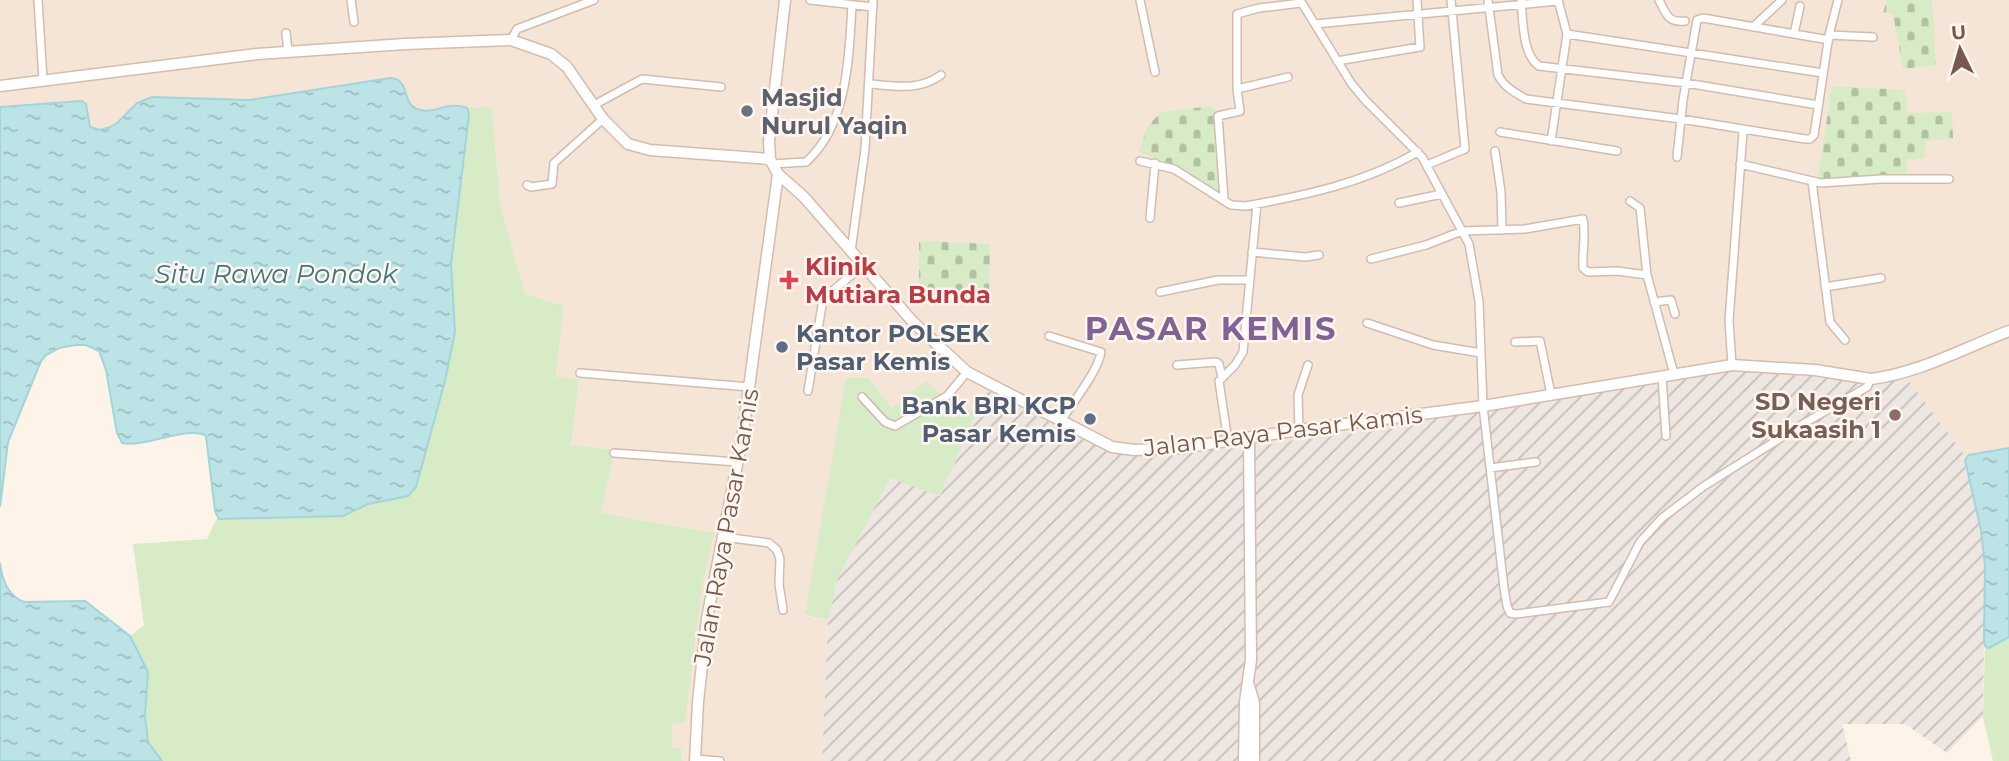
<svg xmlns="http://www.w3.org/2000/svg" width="2009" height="761" font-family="Montserrat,sans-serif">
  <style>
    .residential { fill: #f5e5d6 }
    .industrial { fill: url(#industrial-furrows) }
    .green { fill: #d7ebc6 }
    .cemetery { fill: url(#cemetery-stones) }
    .water { fill: url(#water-ripples); stroke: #a2d4d9; stroke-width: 2 }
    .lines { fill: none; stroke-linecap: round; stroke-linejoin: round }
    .street-casing { stroke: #d2bcb0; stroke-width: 10 }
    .secondary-casing { stroke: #d5bcad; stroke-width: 13 }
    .street { stroke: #fff; stroke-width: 7 }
    .secondary { stroke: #fff; stroke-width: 10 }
    .worship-dot { fill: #6b7280; stroke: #fff7ef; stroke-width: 2.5 }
    .health-dot { fill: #e0444e; stroke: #fff7ef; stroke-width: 2.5 }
    .service-dot { fill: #5c6f8a; stroke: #fff7ef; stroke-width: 2.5 }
    .education-dot { fill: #8d6e63; stroke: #fff7ef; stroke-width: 2.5 }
    .labels { text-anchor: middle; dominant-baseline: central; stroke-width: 5; stroke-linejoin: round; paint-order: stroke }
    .worship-label { font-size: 24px; font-weight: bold; fill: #5b616d; stroke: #fff7ef; text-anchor: start }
    .health-label { font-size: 24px; font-weight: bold; fill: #be3a42; stroke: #fff7ef; text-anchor: start }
    .service-label { font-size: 24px; font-weight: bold; fill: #4e5e75; stroke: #fff7ef; text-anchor: start }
    .education-label { font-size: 24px; font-weight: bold; fill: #785e54; stroke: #fff7ef; text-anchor: end }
    .street-label { font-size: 24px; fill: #78584b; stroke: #fff7ef }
    .water-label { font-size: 26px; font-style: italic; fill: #3e767c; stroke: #fff7ef }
    .district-label { font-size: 32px; font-weight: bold; letter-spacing: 2px; fill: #806394; stroke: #fff7ef }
  </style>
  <defs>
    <pattern id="industrial-furrows" width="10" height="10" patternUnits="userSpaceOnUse" patternTransform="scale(1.75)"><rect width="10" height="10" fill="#ede6e1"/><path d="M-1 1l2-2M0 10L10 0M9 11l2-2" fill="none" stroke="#c5bdb8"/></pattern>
    <pattern id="cemetery-stones" width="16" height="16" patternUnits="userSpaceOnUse" patternTransform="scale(1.75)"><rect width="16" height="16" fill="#d7ebc6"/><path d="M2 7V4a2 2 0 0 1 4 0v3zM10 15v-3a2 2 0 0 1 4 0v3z" fill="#b3c1a3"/></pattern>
    <pattern id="water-ripples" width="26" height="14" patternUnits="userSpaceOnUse" patternTransform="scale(1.75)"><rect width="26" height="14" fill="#bce4e7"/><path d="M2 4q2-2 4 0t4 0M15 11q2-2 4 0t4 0" fill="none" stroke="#9ebcbd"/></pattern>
  </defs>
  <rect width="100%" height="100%" fill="#fdf3e8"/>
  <path class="residential" d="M0,0H2009V448L1966,457L1906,377L1874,384L1803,370L1558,396L1260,446L1128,456L987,390L977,412L953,406L892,408L869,378L805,616L828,620L822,761H682L681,748H672V724L713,533L601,513L615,451L571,446L579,381L556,378L564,306L525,294L500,204L492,108H467L459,105L444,106L430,112L415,109L410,103L403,82L378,79L249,100L152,97L137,103L117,123L100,130H94L90,127L82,101L0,107Z"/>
  <path class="industrial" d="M1734,367L1803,370L1874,384L1906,377L1966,457L1965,465L1981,530L1985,566L1983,717L1947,753L1905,724H1842L1851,761H822L828,620L838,578L890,477L940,496L987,390L1128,456L1260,446Z"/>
  <path class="green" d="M492,107L500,204L525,294L564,306L556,377L579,380L571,445L615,450L601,513L714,533L702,587L685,722L672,724V748H681L682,761H162L148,742L145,716L148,672L130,636L144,625L133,544L207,539L217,518L343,516L368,505L408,496L416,487L445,381L455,332L451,264L455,220L468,130L467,108Z
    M846,378H869L892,408L926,381L953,406L977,412L940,496L890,478L838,578L828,620L805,615Z
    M2009,637V761H1993L1983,717L1985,646L1994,647Z"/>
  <path class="cemetery" d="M1887,0H1932L1936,65L1903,69L1893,13H1883Z
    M1832,86L1905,90L1908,113L1952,112L1953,138L1926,141L1924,158L1907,160L1906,181L1817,183Z
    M1213,106L1222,195L1184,169L1139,152L1147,127L1161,112Z
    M919,241L990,244L989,299L919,288Z"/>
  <path class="water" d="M390,78C411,79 401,103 417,109C434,116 446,100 467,108L469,114L451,264L455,332L445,381L416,487L408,496L368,504L343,516L219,519L215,511L206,436C189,425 145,448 122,443L117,433L106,370L99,351L86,345H76L59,348L46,355L41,361L8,442L0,507V107L82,101L86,104L90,127L100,130L110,127L117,123L137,103L152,97L249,100Z
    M2009,448V637L1989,648L1985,646L1984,641L1985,566L1981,530L1965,460L1969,455Z
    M0,563C2,580 9,596 24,602L85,601L130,636L148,672L145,716L148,742L162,761H0Z"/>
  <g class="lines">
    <g class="street-casing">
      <path id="street" d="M38,0L43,80
        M351,0L354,22
        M810,0L873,7
        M1140,0L1155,72
        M1300,0L1351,83L1365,100L1422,157L1469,244L1479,301L1483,406L1504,588L1507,606L1510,613L1516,614L1609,602L1640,542L1662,518L1704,486L1803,424L1867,387L1871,379
        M1488,0L1498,75C1504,87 1514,92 1526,99L1681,119L1805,139H1810L1814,135L1829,35L1838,0
        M1521,0C1523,19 1522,55 1539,66L1686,83L1818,105
        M1659,0C1666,14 1668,23 1685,21
        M1315,24L1558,1
        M1753,27L1782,0
        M286,33L288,51
        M1567,34L1823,73
        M1794,34L1800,6
        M1829,35L1873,37
        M511,40L517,29L594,0
        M1337,61L1420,47L1417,0
        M1288,77L1237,89V14L1259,8L1301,3
        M870,84C896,86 919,91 941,75
        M594,105L642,79L721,87
        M1500,132L1617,151
        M1551,141L1567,34L1558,0
        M1495,151L1501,192L1502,230
        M1677,157L1683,100L1697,20L1703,18L1829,40
        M1140,161L1174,169L1231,205L1246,206C1307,195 1364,183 1418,152
        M771,164L806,162C848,125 849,56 852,5
        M1740,164L1821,183L1881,179H1949
        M1427,165L1465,149L1451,0
        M1812,181L1830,322L1845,340
        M527,185L531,187L552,184L554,163L603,119
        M1224,199L1218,116L1240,111L1237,89
        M1630,201L1640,208L1647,275L1674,374
        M1399,203L1442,194
        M1150,218L1155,163
        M851,251L865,149L873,0
        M1252,252L1305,257L1319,255
        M1371,259L1426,245L1462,231L1525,229L1583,219C1586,236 1582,251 1583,268L1588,272L1617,271L1647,275
        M1825,287L1881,278
        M1160,292L1218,280H1249
        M1654,302L1671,300L1675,314
        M1367,323L1433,345L1481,353
        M1049,336L1101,352C1098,372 1072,403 1061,421
        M1515,342L1540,341L1551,394
        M1177,365L1216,362L1219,364L1222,378
        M1732,365L1729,321L1743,131
        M580,373L750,387
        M1662,376L1666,436
        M808,391L823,299L862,266
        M862,397L885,422L895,426L947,396L967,372
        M1299,430L1298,395L1308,365
        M1228,442L1219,381L1235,365L1243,352L1257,204
        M614,453L737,462
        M1490,468L1536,462
        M724,537L769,543L777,550L780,559L779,584L783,610
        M695,759L720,761"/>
    </g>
    <g class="secondary-casing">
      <path id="secondary" d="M785,0L769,142L770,159L778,174L804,197L913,322L967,372L1112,447L1134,450L1182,448L1299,430L1483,406L1732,365L1815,370L1871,379C1919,373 1964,348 2009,331
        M0,86L257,54L405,44L511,40L551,54L567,67L603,119L628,144L650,150L770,159
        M1249,686L1254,703V761
        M695,761L698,702L707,618L742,439L778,174
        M1244,761L1245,702L1251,660L1249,439"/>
    </g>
    <use href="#street" class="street"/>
    <use href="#secondary" class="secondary"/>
  </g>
  <circle class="worship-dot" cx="747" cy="111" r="7"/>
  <path class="health-dot" d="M785.5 269.5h7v7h7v7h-7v7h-7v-7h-7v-7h7z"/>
  <g class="service-dot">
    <circle cx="782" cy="347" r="7"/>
    <circle cx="1090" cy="419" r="7"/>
  </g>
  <circle class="education-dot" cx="1895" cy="415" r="7"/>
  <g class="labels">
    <g class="worship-label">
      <text x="761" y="97">Masjid<tspan x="761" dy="28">Nurul Yaqin</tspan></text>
    </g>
    <g class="health-label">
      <text x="805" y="266">Klinik<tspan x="805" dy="28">Mutiara Bunda</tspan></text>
    </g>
    <g class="service-label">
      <text x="796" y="333">Kantor POLSEK<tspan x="796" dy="28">Pasar Kemis</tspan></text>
      <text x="1076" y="405" text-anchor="end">Bank BRI KCP<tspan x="1076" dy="28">Pasar Kemis</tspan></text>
    </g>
    <g class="education-label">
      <text x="1881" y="401">SD Negeri<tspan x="1881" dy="28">Sukaasih 1</tspan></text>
    </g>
    <g class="street-label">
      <text transform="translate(1283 431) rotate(-7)">Jalan Raya Pasar Kamis</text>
      <text transform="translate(726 527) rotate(-80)">Jalan Raya Pasar Kamis</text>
    </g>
    <g class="water-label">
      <text x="276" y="274">Situ Rawa Pondok</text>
    </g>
    <g class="district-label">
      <text x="1211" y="328">PASAR KEMIS</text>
    </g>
  </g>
  <g transform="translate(1960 49) rotate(355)" stroke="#fff7ef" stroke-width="5" paint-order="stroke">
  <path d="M0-5L12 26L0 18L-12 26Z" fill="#78584b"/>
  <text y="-10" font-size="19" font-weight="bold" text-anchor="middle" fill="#78584b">U</text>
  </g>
</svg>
